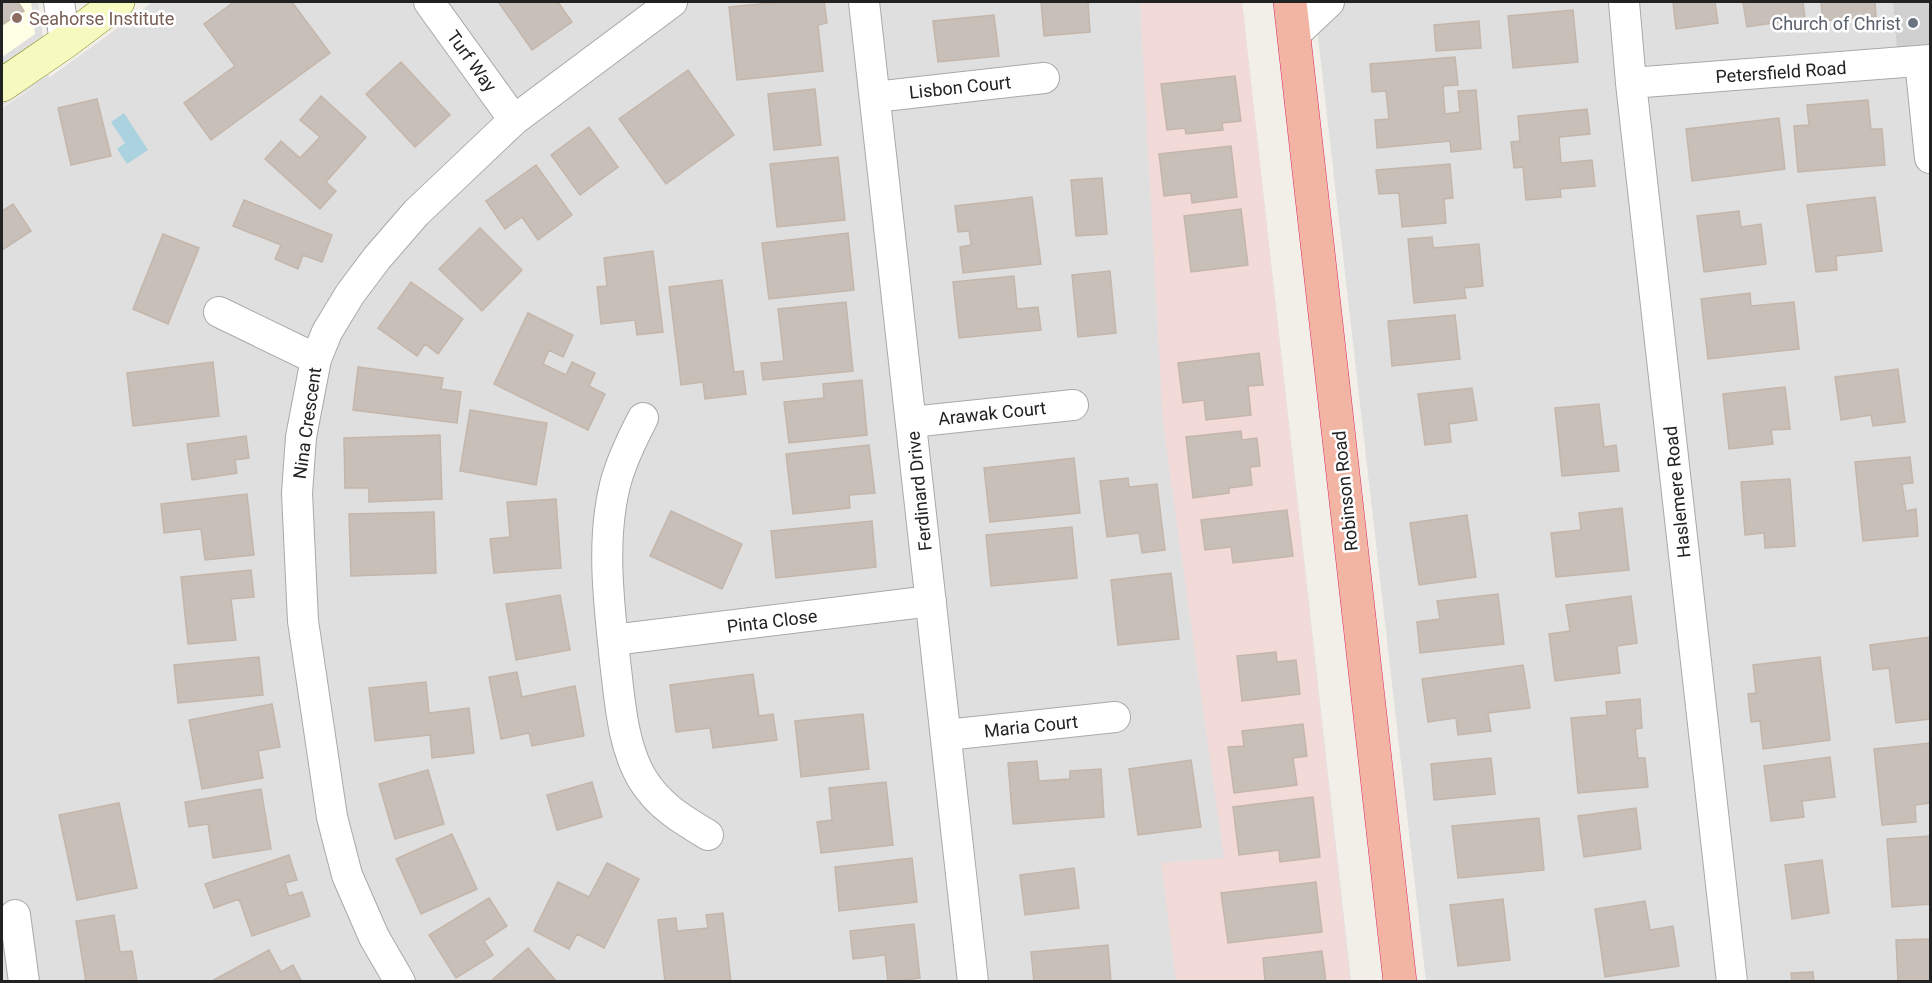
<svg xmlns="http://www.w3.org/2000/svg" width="1932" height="983" font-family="Roboto,sans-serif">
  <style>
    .residential { fill: #e0dfdf }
    .commercial { fill: #f2dad9 }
    .education { fill: #ffffe5 }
    .religious { fill: #d0d0d0 }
    .water { fill: #aad3df }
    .building { fill: #c7bfb8; stroke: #c4b6ab; stroke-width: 1.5 }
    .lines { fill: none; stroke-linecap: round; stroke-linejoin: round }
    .minor-casing { stroke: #a9a9a9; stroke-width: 32 }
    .secondary-casing { stroke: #707d05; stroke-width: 34 }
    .trunk-casing { stroke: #dc2a67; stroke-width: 34 }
    .minor { stroke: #fff; stroke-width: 30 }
    .secondary { stroke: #f7fabf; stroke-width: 33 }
    .trunk { stroke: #f2b4a3; stroke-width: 33 }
    .education-dot { fill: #8d6e63; stroke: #fff; stroke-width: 2 }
    .worship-dot { fill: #6b7280; stroke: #fff; stroke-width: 2 }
    .labels { text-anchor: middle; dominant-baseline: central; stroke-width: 5; stroke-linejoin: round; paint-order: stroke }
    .education-label { font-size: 18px; fill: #785e54; stroke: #fff; text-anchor: start }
    .worship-label { font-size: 18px; fill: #5b616d; stroke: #fff; text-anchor: end }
    .street-label { font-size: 18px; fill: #222; stroke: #fff }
  </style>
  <rect width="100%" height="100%" fill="#f2efe9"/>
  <path class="residential" d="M2,2H38L49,78L153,2H1242L1351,981H2V108L42,82L2,106Z
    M1314,2H1930V981H1426Z"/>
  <path class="commercial" d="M1140,2H1242L1350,981H1176L1161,863L1224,858L1163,424Z"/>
  <path class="education" d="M2,2H31L35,34L2,57Z"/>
  <path class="religious" d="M1893,2H1930V45L1897,48Z"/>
  <path class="water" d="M124,113L148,150L127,164L117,149L125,143L111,122Z"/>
  <path class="building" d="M2,2H18L24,11L2,25Z
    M234,2H292L330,53L211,140L184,103L235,66L204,24Z
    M503,2H558L572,22L532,50L499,3Z
    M782,2H824L827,23L818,25L823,71L737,80L729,7Z
    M1041,2H1088L1090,32L1044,36Z
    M1673,2H1715L1718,23L1676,29Z
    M1743,2H1803L1805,18L1747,27Z
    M1821,2H1875L1876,16L1823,21Z
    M1573,10L1578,62L1513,68L1508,16Z
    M994,15L999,56L938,62L933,21Z
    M1479,21L1481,48L1436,51L1434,25Z
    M1455,57L1458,85L1443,86L1445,114L1460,112L1458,91L1476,90L1481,149L1451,152L1450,141L1377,148L1375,120L1389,119L1386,91L1372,92L1370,64Z
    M401,62L450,115L415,147L366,94Z
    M688,70L734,135L666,184L619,119Z
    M1235,76L1241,121L1222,123L1223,130L1186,134L1185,128L1167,130L1161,84Z
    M815,89L821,145L774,150L768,94Z
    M321,96L366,137L326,182L336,191L320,209L265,159L281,141L300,158L320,137L300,120Z
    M97,99L111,156L71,165L58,108Z
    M1868,100L1871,129H1882L1885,165L1798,172L1794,126L1809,125L1807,105Z
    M1587,109L1590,134L1559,137L1561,163L1592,160L1595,186L1560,189L1561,197L1526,200L1523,167L1514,168L1511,142L1520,141L1518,116Z
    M1779,118L1785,169L1692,181L1686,129Z
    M589,127L618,167L580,195L551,155Z
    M1231,146L1237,197L1192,203L1191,193L1164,196L1159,154Z
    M838,157L845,220L777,227L770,164Z
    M1450,164L1453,198L1444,199L1446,223L1402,227L1399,193L1379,194L1376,170Z
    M536,165L572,215L538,240L522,217L505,229L486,201Z
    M1102,178L1107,234L1076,236L1071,180Z
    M1032,197L1041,264L963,273L960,247L971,245L969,231L958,232L955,206Z
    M1875,197L1882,251L1836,256L1837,270L1816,272L1807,205Z
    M244,200L332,235L322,262L303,255L298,269L275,259L281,245L233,226Z
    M13,204L31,231L2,250V211Z
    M1241,209L1248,265L1191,272L1184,216Z
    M1739,211L1741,227L1761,224L1766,264L1704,272L1697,216Z
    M480,228L522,270L482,311L439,269Z
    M848,233L854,290L769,299L762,243Z
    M163,234L199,248L168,324L133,309Z
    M1432,237L1433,248L1479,244L1483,286L1464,288L1466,298L1414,303L1408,239Z
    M653,251L663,332L637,335L635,320L601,324L597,287L607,286L604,258Z
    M1110,271L1116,333L1078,337L1072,275Z
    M1014,276L1017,309L1038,307L1041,330L959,338L953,282Z
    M722,280L734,372L743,371L746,394L705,399L703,382L681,385L669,287Z
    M411,282L463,319L438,354L425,344L417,356L378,328Z
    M1750,293L1751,306L1794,302L1799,349L1708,359L1701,299Z
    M846,302L853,371L763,380L761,363L784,361L778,309Z
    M528,313L573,335L563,357L549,350L543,364L566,375L572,362L595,373L589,386L605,394L588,430L494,384Z
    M1455,315L1460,359L1392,366L1388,321Z
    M1259,353L1263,385L1248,386L1251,415L1206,420L1204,400L1183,403L1178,363Z
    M213,362L219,416L133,426L127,373Z
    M358,367L443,378L441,389L461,392L457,423L353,410Z
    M1898,369L1905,422L1873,426L1871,415L1841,420L1835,377Z
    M862,380L867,435L789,443L784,402L824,398L823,384Z
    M1785,387L1790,429L1771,430L1773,444L1729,449L1723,394Z
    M1472,388L1477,420L1449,424L1451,442L1425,445L1418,394Z
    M1599,404L1604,447L1616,445L1619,471L1562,476L1555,408Z
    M470,410L547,423L536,485L460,471Z
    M1241,431L1242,440L1257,438L1260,466L1250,467L1252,485L1229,488V493L1193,498L1186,437Z
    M440,435L442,499L369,502V488H345L344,438Z
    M246,436L249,458L235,460L237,473L192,480L187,444Z
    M869,445L875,493L849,495L850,508L793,514L786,454Z
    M1910,457L1913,483L1902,484L1906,511L1916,509L1918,536L1863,541L1855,462Z
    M1074,458L1080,513L990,522L984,468Z
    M1128,478L1129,487L1157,484L1165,550L1142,553L1139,533L1107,537L1100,481Z
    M1790,479L1795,546L1765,548L1764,533L1745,535L1741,482Z
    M247,494L254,555L205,560L201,529L164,533L161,504Z
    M556,499L561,568L494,573L490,539L510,537L507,502Z
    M1622,508L1629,570L1556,577L1551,533L1581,530L1579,513Z
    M1287,510L1293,556L1233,563L1231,547L1205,550L1201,520Z
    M671,511L742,544L722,589L650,556Z
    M434,512L436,573L351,576L349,514Z
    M1467,515L1476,577L1419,585L1410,523Z
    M872,521L876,567L776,578L771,531Z
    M1072,527L1077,578L991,586L986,535Z
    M251,570L254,597L231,599L236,640L188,644L181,577Z
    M1171,573L1179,639L1118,645L1111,580Z
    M1498,594L1504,644L1420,653L1417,622L1440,619L1437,601Z
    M560,595L570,650L516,660L506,604Z
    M1631,596L1637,643L1617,646L1620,673L1555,681L1549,634L1570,631L1566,605Z
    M1930,637V719L1896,723L1889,668L1873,670L1870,645Z
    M1276,652L1277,662L1296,660L1300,694L1242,701L1237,656Z
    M259,657L263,695L178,703L174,665Z
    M1820,657L1830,740L1763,749L1760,721L1751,722L1748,694L1756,693L1753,665Z
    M1523,665L1530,708L1488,713L1491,731L1458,735L1456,718L1428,722L1422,679Z
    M517,672L522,697L575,686L584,736L532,746L529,733L501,739L489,677Z
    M753,674L759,716L773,714L777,740L713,748L710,728L676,732L670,685Z
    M426,682L429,713L469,708L474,753L432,758L430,735L375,741L369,688Z
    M1640,699L1642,728L1635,729L1638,758H1645L1648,787L1578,793L1571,718L1607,715L1606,702Z
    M272,704L280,747L258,751L263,778L202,789L189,720Z
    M863,714L869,769L801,777L795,721Z
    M1303,724L1307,756L1293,758L1297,785L1234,793L1228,747L1244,746L1242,731Z
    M1930,743V803L1915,805L1916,822L1882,825L1874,749Z
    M1830,757L1835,797L1802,801L1804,817L1771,821L1764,766Z
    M1491,758L1495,794L1434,800L1431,764Z
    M1191,760L1201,827L1138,835L1129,769Z
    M1037,761L1039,781L1070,779V771L1101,769L1104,817L1013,824L1008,763Z
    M428,770L444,824L395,839L379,784Z
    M592,782L602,817L557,830L547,795Z
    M886,782L893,845L821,853L817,822L832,820L829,788Z
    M261,789L271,849L213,858L208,824L189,827L185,802Z
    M1313,797L1320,857L1280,862L1279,850L1239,855L1233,807Z
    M119,803L137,888L77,900L59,815Z
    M1636,808L1641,849L1584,857L1578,816Z
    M1539,818L1544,870L1458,878L1452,826Z
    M452,834L477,889L421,914L396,859Z
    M1930,836V904L1892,907L1887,839Z
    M289,855L297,880L285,883L289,896L302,892L310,916L252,936L239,899L214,908L205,884Z
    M912,858L917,902L839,911L835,867Z
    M1822,860L1829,913L1792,919L1785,865Z
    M607,863L639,879L604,948L577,934L569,949L534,931L558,882L589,897Z
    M1074,868L1079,908L1025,915L1020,875Z
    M1316,882L1322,932L1228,943L1221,893Z
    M489,898L507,926L484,941L493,955L456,978L429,935Z
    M1503,899L1510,960L1458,966L1450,905Z
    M1645,901L1650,930L1673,926L1679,966L1605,977L1595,909Z
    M723,913L731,982H665L658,920L676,918L677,931L708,928L706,915Z
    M114,915L120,952L132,951L137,982H86L76,921Z
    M914,924L920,978L888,982L885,955L853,959L850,931Z
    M1930,939V982H1898L1896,940Z
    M1108,945L1111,982H1034L1031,952Z
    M528,948L557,982H490Z
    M269,950L281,972L293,965L302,982H210Z
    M1322,951L1326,982H1265L1263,958Z
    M1813,972L1814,982H1792L1791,973Z"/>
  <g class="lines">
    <g class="minor-casing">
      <path id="minor" d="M59,2L65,42
        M429,2L514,120
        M864,2L973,982
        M1624,2L1631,83L1732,982
        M1294,35L1329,2
        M1920,61L1930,158
        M1631,83L1930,60
        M875,97L1044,78
        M219,312L316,359
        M643,418C632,439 621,461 615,485C601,541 609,604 615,661C620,700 622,746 643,780C659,806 683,820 708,835
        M911,422L1073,405
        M613,640L931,601
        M946,735L1115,717
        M15,915L24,982
        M400,982L374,937L347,875L332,817L303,621L297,493L301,437L316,359L327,332L350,294L377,258L416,213L514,120L672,2"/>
    </g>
    <g class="secondary-casing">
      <path id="secondary" d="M2,85L65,42L118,2"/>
    </g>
    <g class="trunk-casing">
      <path id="trunk" d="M1290,2L1400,982"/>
    </g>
    <use href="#minor" class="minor"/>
    <use href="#secondary" class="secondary"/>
    <use href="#trunk" class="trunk"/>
  </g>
  <circle class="education-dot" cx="17" cy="18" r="6"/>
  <circle class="worship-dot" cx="1913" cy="23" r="6"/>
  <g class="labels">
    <g class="education-label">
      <text x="29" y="18">Seahorse Institute</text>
    </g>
    <g class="worship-label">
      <text x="1901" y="23">Church of Christ</text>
    </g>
    <g class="street-label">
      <text transform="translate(472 61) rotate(54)">Turf Way</text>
      <text transform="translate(1781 72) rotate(-4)">Petersfield Road</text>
      <text transform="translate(960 87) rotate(-6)">Lisbon Court</text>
      <text transform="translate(992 413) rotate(-6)">Arawak Court</text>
      <text transform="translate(307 423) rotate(-82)">Nina Crescent</text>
      <text transform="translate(919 491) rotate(-96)">Ferdinard Drive</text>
      <text transform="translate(1345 491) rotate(-96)">Robinson Road</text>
      <text transform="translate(1677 492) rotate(-96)">Haslemere Road</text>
      <text transform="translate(772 621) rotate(-7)">Pinta Close</text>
      <text transform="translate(1031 726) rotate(-6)">Maria Court</text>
    </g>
  </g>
  <rect width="1932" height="983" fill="none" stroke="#222222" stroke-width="6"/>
</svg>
